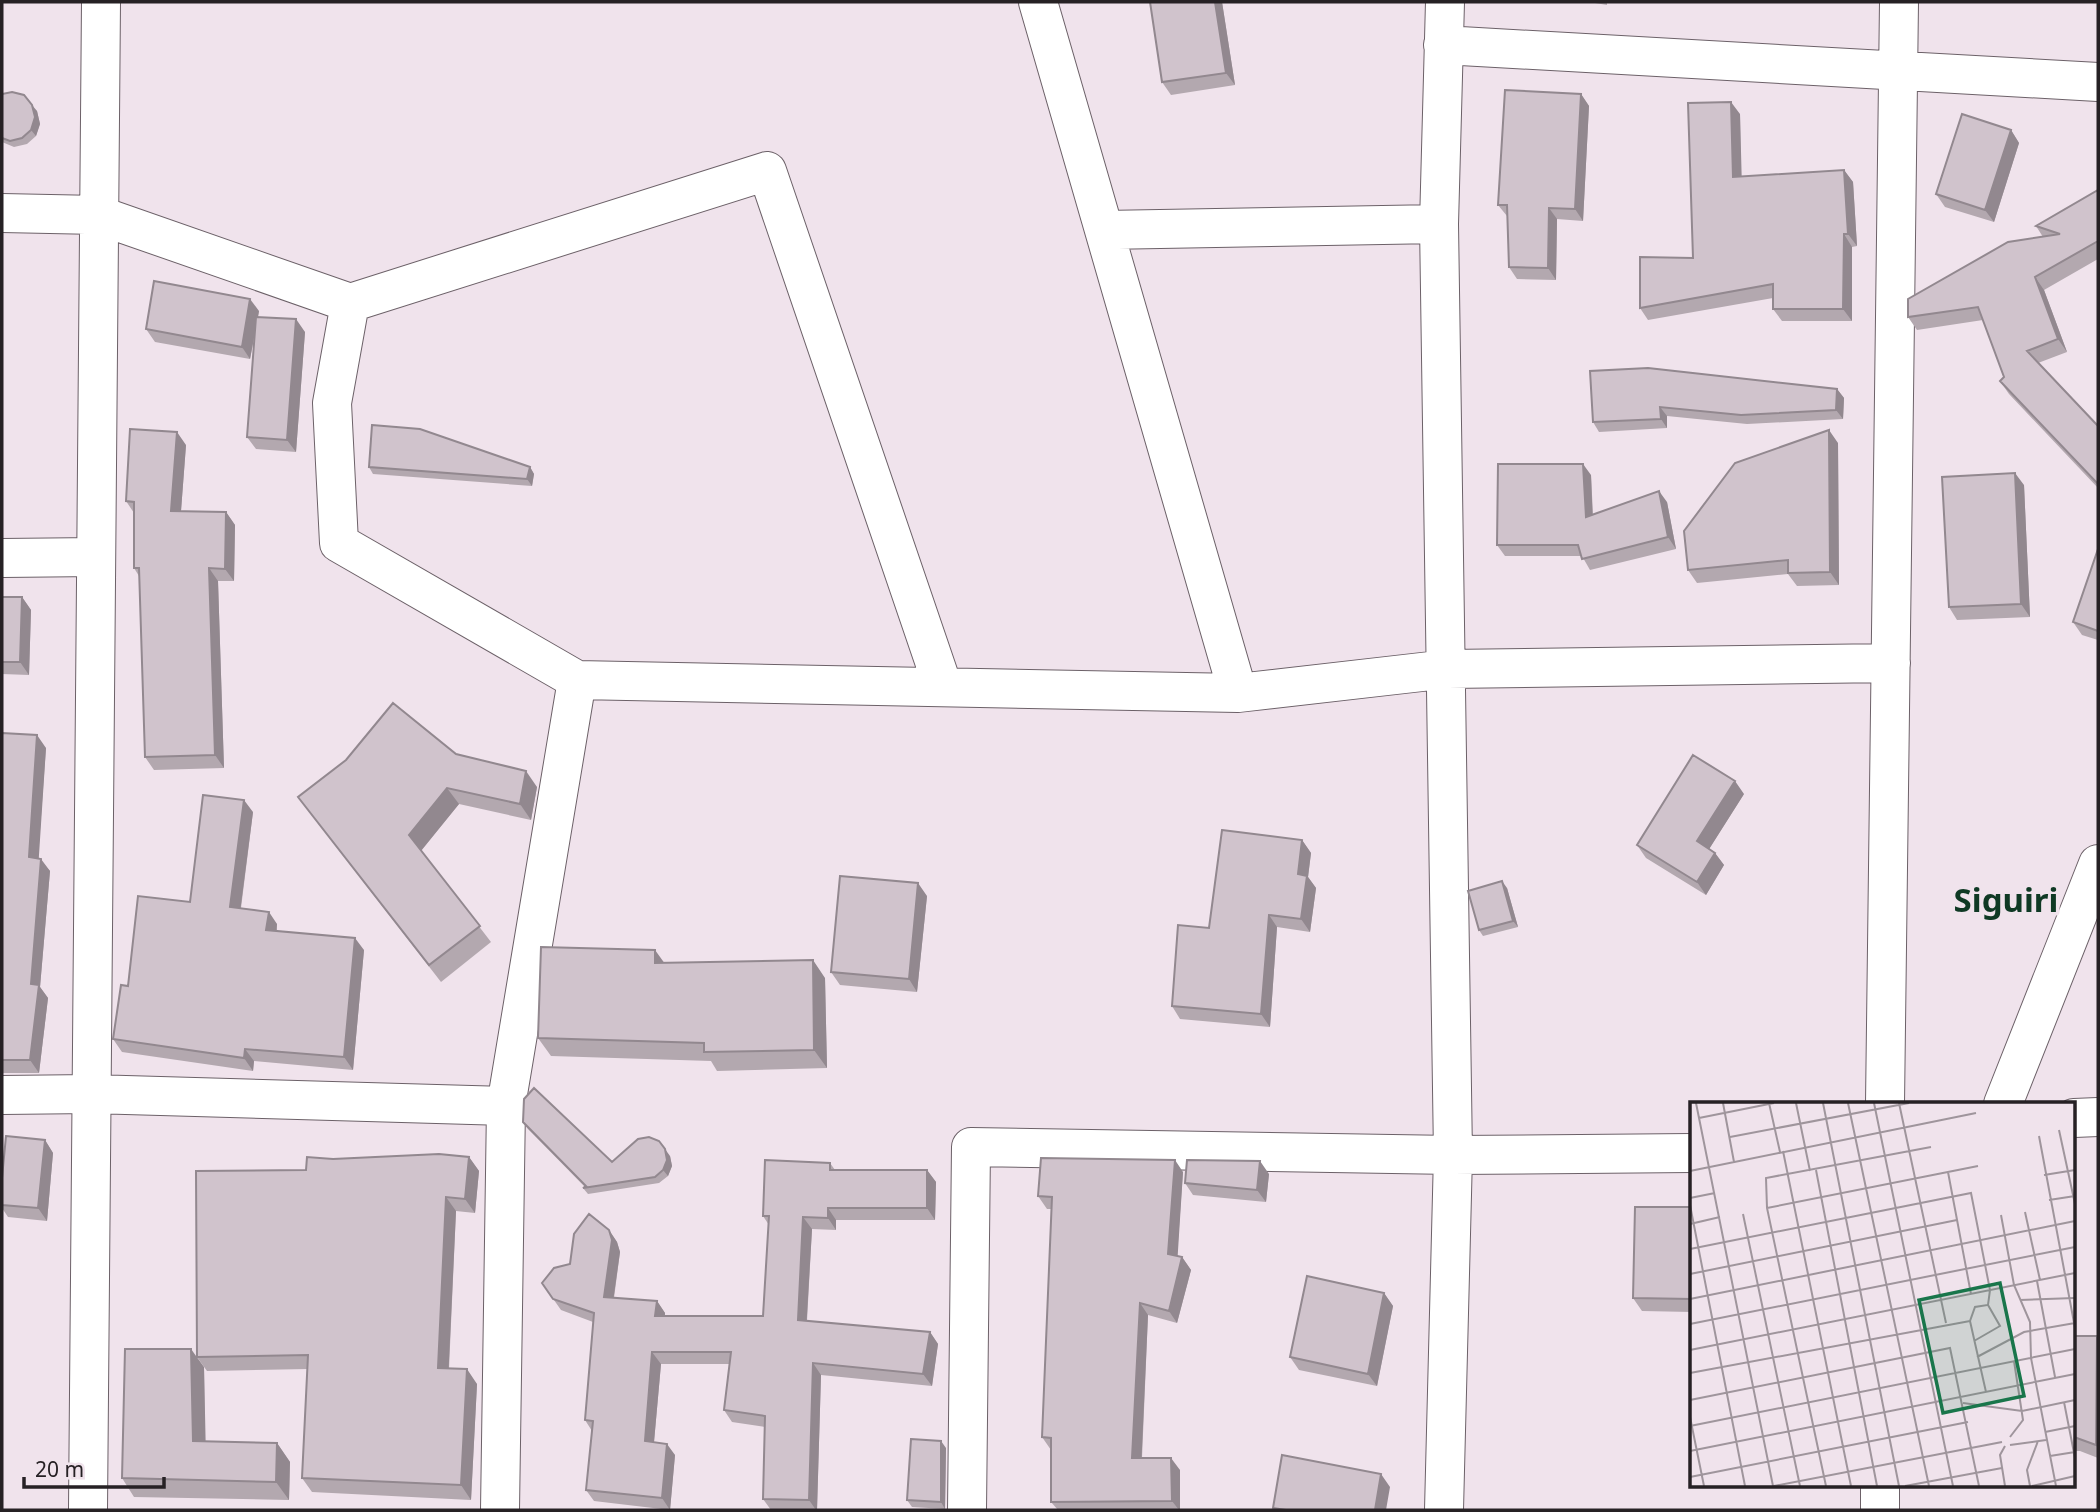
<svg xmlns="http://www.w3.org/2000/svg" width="2100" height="1512" font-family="'Noto Sans',sans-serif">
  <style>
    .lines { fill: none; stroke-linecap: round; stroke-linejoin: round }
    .minor-casing { stroke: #6c6168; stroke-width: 40 }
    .minor { stroke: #fff; stroke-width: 38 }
    .wall { fill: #b3a8af }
    .shaded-wall { fill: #92888f }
    .building { fill: #d0c3cc; stroke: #92888f; stroke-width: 2 }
    .labels { text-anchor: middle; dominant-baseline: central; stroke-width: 7; stroke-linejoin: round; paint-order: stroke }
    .town-label { font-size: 33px; font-weight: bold; fill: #0f3924; stroke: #f0e3ec }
    .inset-road { fill: none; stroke: #9f959c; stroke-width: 2 }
    .view { fill: #19764b; fill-opacity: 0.15; stroke: #19764b; stroke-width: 3.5 }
    .inset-edge { fill: none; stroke: #262124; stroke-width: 3.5 }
  </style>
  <rect width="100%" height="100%" fill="#f0e3ec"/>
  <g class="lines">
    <g class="minor-casing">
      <path id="minor" d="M1038,2L1238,693
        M1443,45L2098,82
        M2,213L98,215L350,303L332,403L339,543L577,680L1238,693L1448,669L1891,663
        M1104,230L1439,224
        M350,303L767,171L943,687
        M2,558L96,557
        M2,1095L91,1094L506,1106
        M1885,1104L1899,2
        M2003,1104L2098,864
        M2074,1118L2098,1117
        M88,1510L101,2
        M500,1510L506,1106L577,680
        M967,1510L971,1147L1453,1155L1692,1153
        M1444,1510L1453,1155L1439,224L1445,2
        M1880,1510V1486"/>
    </g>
    <use href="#minor" class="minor"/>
  </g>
  <path class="wall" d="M1150,2H1222L1235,85L1171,95L1162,82Z
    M1589,2H1607V5Z
    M2,94L37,111L40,124L36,136L27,144L14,147L2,142Z
    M1581,94L1589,106L1583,221L1557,219L1556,280L1517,279L1509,267L1507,216L1498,205Z
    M1740,114L1741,177L1844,170L1853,182L1857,246L1852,247V321H1782L1773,309V298L1648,320L1640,308L1693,258Z
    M2011,130L2019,143L1994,222L1945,207L1936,194Z
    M2098,190V259L2044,290L2067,352L2038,363L2098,426V488L2009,394L2000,381L2004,377L1983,320L1917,330L1908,317L2043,237L2036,226Z
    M259,311L258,317L305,332L296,452L256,449L247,437L254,339L250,359L155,342L146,329Z
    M1590,371L1837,389L1844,398L1843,419L1747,424L1667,416V428L1599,432L1593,422Z
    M1838,443L1839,585L1797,586L1788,574L1697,583L1688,570Z
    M186,445L181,511L226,512L235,525L234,581H218L224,768L154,770L145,757L139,576L134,568V513L126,501Z
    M369,467H530L534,474L532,486L373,474Z
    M1591,475L1593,514L1667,502L1676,549L1590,570L1582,556H1505L1497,545Z
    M2024,485L2030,617L1957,620L1949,607Z
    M2098,549V640L2082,635L2073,622Z
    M2,597H22L31,610L29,675L2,674Z
    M2,733L46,748L38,858L50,871L40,987L48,998L39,1073H2Z
    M456,754L537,787L531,820L459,804L421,851L491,942L441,982L310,813L298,797Z
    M1744,794L1709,849L1715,853L1724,865L1706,895L1646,858L1637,845Z
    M253,812L241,908L277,924V931L364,950L353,1070L254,1061L253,1071L122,1052L113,1039L128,986L190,902Z
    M1302,840L1311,853L1308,877L1316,888L1310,932L1277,927L1270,1027L1180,1019L1172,1006L1209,928Z
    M1507,888L1518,927L1483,936L1479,930Z
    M927,896L917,992L840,985L831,972Z
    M664,963L825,978L827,1068L717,1071L711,1061L551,1056L538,1038Z
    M523,1122L612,1162L670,1156L672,1166L668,1176L659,1183L588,1194L583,1188L585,1187L528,1129Z
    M45,1140L53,1153L47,1221L8,1217L2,1208V1205Z
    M469,1157L479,1171L475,1213L456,1211L449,1369L477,1384L471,1500L312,1492L302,1478L308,1369L207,1371L197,1357L333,1159Z
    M830,1163L835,1170H927L936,1182L935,1220H836V1230L812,1229L807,1321L930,1332L938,1344L932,1386L821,1375L817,1510H771L763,1499L765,1427L732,1422L724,1410L730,1364H661L654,1442L675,1455L670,1510L594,1501L586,1490L592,1431L585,1420L593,1322L561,1310L542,1283L570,1264L609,1230L617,1242L620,1252L614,1298L657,1301L665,1313V1316H763L769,1225L763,1216Z
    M1183,1172L1177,1256L1182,1257L1191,1270L1177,1323L1148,1315L1142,1458L1180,1470V1510H1058L1051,1502V1450L1042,1437L1052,1209H1047L1038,1196Z
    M1269,1174L1266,1202L1193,1195L1185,1183Z
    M1692,1207V1312L1642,1311L1633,1298Z
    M1384,1293L1393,1306L1377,1386L1299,1370L1290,1357Z
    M2074,1336L2098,1338V1458L2080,1451H2074Z
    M204,1367L205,1441L277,1443L290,1462L289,1500L134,1497L122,1478Z
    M946,1448L945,1509L912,1507L907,1500Z"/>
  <path class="shaded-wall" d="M1215,2H1222L1235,85L1226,73Z
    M1581,94L1589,106L1583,221L1575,209Z
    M1731,102L1740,114L1742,189L1733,177Z
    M32,105L37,111L40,124L36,136L31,130Z
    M2011,130L2019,143L1994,222L1985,210Z
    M1844,170L1853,182L1857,246L1848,234Z
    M1549,208L1557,219L1556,280L1548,268Z
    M1844,234L1852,247V321L1843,309Z
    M2035,277L2044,290L2067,352L2058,339Z
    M250,299L259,311L250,359L242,347Z
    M296,319L305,332L296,452L287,440Z
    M1837,389L1844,398L1843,419L1836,410Z
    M1660,407L1667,416V428L1661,419Z
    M1829,430L1838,443L1839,585L1830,572Z
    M177,432L186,445L180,524L171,511Z
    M1583,464L1591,475L1593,528L1586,517Z
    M530,467L534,474L532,486L527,479Z
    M2015,473L2024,485L2030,617L2021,604Z
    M1659,491L1667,502L1676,549L1668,537Z
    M226,512L235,525L234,581L225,569Z
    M209,568L218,581L224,768L215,755Z
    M22,597L31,610L29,675L20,662Z
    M37,735L46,748L38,870L29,857Z
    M526,771L537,787L531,820L520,804Z
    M1735,781L1744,794L1706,854L1697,841Z
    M447,788L459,804L420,852L409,835Z
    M244,800L253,812L239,920L230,907Z
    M1302,840L1311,853L1308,877L1316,888L1310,932L1301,919L1298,874Z
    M1715,853L1724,865L1706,895L1697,882Z
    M41,859L50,871L40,987L48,998L39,1073L30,1060L31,984Z
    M1502,881L1507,888L1518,927L1513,921Z
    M918,883L927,896L917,992L909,979Z
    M269,912L277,924L275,943L266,930Z
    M1269,915L1277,927L1270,1027L1261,1014Z
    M355,938L364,950L353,1070L344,1057Z
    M655,950L668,968L655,963Z
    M813,960L825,978L827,1068L814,1050Z
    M245,1049L254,1061L253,1071L244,1058Z
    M45,1140L53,1153L47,1221L38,1208Z
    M665,1149L670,1156L672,1166L668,1176L663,1170Z
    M469,1157L479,1171L475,1213L465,1199Z
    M1175,1160L1183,1172L1177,1266L1168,1254Z
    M1260,1161L1269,1174L1266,1202L1257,1190Z
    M927,1170L936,1182L935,1220L927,1208Z
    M446,1197L456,1211L448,1382L438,1368Z
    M828,1208L836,1220V1230L828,1218Z
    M803,1217L812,1229L806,1332L798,1320Z
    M609,1230L617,1242L620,1252L612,1309L604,1297Z
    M1182,1257L1191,1270L1177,1323L1169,1311Z
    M1384,1293L1393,1306L1377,1386L1368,1374Z
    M657,1301L665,1313L664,1328L655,1316Z
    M1140,1303L1148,1315L1141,1470L1132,1458Z
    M930,1332L938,1344L932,1386L923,1374Z
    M2097,1336L2098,1338V1447L2096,1445Z
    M191,1349L204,1367L206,1459L193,1441Z
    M652,1352L661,1364L653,1453L645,1441Z
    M813,1363L821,1375L817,1510H816L809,1500Z
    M467,1369L477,1384L471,1500L461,1485Z
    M941,1441L946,1448L945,1509L941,1502Z
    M277,1443L290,1462L289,1500L276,1482Z
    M667,1444L675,1455L670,1510L662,1498Z
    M1171,1458L1180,1470V1510H1179L1172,1501Z
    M1381,1474L1390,1487L1386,1510H1375Z"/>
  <path class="building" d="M1150,2H1215L1226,73L1162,82Z
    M1505,90L1581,94L1575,209L1549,208L1548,268L1509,267L1507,205H1498Z
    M12,92L24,95L32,105L35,117L31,130L22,138L10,141L2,138V94Z
    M1731,102L1733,177L1844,170L1848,234H1844L1843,309H1773V284L1640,308V257L1693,258L1688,103Z
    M1962,114L2011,130L1985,210L1936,194Z
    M2098,190V241L2035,277L2058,339L2027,351L2098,426V484L2000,381L2004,377L1978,307L1908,317V299L2008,242L2060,234L2036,226Z
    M154,281L250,299L242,347L146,329Z
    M256,317L296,319L287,440L247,437Z
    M1648,368L1837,389L1836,410L1741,415L1660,407L1661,419L1593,422L1590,371Z
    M372,425L420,429L530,467L527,479L369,467Z
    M130,429L177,432L171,511L226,512L225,569L209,568L215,755L145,757L139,568H134V502L126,501Z
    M1829,430L1830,572L1788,573V560L1688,570L1684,531L1735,463Z
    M1498,464H1583L1586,517L1659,491L1668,537L1582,559L1578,545H1497Z
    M2015,473L2021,604L1949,607L1942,477Z
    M2098,549V631L2073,622Z
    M2,597H22L20,662H2Z
    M393,703L456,754L526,771L520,804L447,788L409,835L480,926L429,965L298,797L346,760Z
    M2,733L37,735L29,857L41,859L31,984L39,985L30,1060H2Z
    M1693,755L1735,781L1697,841L1715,853L1697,882L1637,845Z
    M203,795L244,800L230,907L269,912L266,930L355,938L344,1057L245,1049L244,1058L113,1039L121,985L128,986L138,896L190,902Z
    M1222,830L1302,840L1298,874L1307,876L1301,919L1269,915L1261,1014L1172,1006L1178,925L1209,928Z
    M840,876L918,883L909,979L831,972Z
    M1502,881L1513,921L1479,930L1468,891Z
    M541,947L655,950V963L813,960L814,1050L704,1052V1043L538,1038Z
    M534,1088L612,1162L638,1139L649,1137L659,1141L665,1149L667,1160L663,1170L655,1177L583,1188L586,1186L523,1122L524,1099Z
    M6,1136L45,1140L38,1208L2,1205V1178Z
    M439,1154L469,1157L465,1199L446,1197L438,1368L467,1369L461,1485L302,1478L308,1355L197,1357L196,1171L306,1170L307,1157L333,1159Z
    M1041,1158L1175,1160L1168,1254L1182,1257L1169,1311L1140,1303L1132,1458H1171L1172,1501L1051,1502V1438L1042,1437L1052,1197L1038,1196Z
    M765,1160L830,1163V1170H927V1208H828V1218L803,1217L798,1320L930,1332L923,1374L813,1363L809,1500L763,1499L765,1416L724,1410L731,1352H652L645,1441L667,1444L662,1498L586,1490L593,1421L585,1420L594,1313L553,1299L542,1283L554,1268L570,1264L574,1234L589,1214L609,1230L612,1240L604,1297L657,1301L655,1316H763L769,1216H763Z
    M1187,1160L1260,1161L1257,1190L1185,1183Z
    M1635,1207H1692V1299L1633,1298Z
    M1307,1276L1384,1293L1368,1374L1290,1357Z
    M2074,1336H2097L2096,1445L2074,1437Z
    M125,1349H191L193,1441L277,1443L276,1482L122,1478Z
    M911,1439L941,1441V1502L907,1500Z
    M1282,1455L1381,1474L1375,1510H1286L1273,1508Z"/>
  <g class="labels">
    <g class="town-label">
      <text x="2006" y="899">Siguiri</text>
    </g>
  </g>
  <g transform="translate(1690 1102)">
    <rect width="385" height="385" fill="#f0e3ec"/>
    <path class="inset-road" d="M6,1L83,384M33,1L44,60M79,1L90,50M106,1L120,69M133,1L209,384M158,1L239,384M184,1L263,384M209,1L256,221M9,16L84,1M369,28L385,102M349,34L385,226M40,35L219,1M93,49L161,384M126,68L187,384M0,69L286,11M258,70L281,192M354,73L385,68M0,96L25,91M359,98L385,94M0,103L55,384M77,106L288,64M335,110L350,178M53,112L110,384M311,113L324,183L340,220L341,256L366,384M0,122L30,115M0,147L281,91L300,188L298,203L285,205L280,219L296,290M0,172L267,118M347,179L365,275M0,197L385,119M330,198L385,196M0,222L385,145M284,239L310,224L298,203M0,248L385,171M287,255L334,230L385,221M0,271L280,219M0,298L260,246L289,384M374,300L385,356M273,301L332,309L385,298M0,315L14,384M0,324L385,247M355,330L385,324M320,335L333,318L324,259M320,343L356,338M0,349L385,272M360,354L385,350M0,375L278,320M84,384L312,340M136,384L77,106L76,76L241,45M215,384L312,366M315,384L310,353L315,344M340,384L337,368L348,339M342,384L385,374"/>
    <path class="view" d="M310,181L334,294L253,311L229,198Z"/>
    <rect width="385" height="385" class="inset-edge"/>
  </g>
  <rect width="2100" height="1512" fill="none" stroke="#262124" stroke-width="7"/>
  <path d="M24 1477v10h140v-10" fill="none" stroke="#262124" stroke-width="3.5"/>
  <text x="35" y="1477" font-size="21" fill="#262124" stroke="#f0e3ec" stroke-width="5" paint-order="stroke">20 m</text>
</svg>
